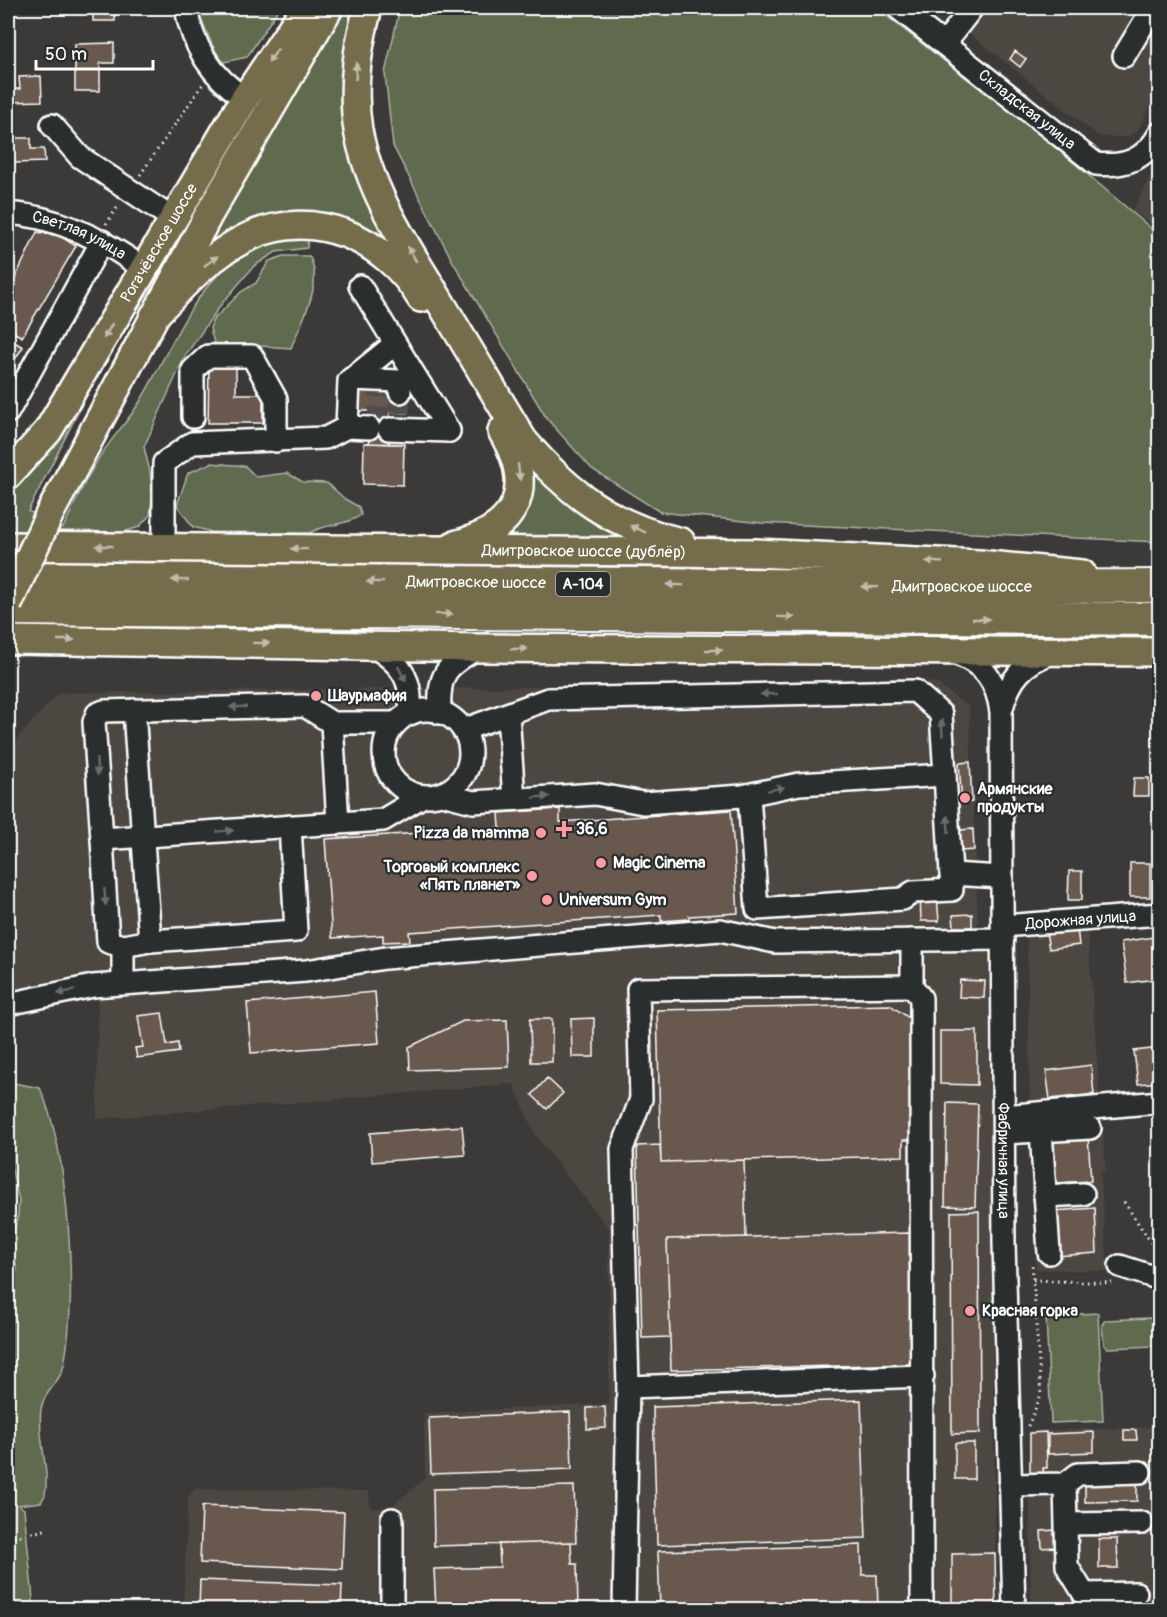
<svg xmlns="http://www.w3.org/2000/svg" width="1167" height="1617" font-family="Pangolin,sans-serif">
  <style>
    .built { fill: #4d4743 }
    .green { fill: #5f6a50; stroke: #afb4a8; stroke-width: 1.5 }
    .building { fill: #67594e; stroke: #fff; stroke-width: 1.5 }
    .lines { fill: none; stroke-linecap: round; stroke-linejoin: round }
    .minor-tunnel { stroke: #504e4c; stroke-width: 21; stroke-dasharray: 21 10; stroke-linecap: butt }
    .minor-casing { stroke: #fff; stroke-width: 26 }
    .major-casing { stroke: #fff; stroke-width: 32 }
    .highway-casing { stroke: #fff; stroke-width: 36 }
    .path { stroke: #fff; stroke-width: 3; stroke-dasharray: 1.5 4.5; stroke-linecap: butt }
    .minor { stroke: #2a2d2e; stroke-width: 21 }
    .major { stroke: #746c4b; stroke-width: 27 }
    .highway { stroke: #746c4b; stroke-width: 32 }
    .major-bridge-casing { stroke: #fff; stroke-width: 32; stroke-linecap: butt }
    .major-bridge { stroke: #746c4b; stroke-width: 27 }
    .oneway { fill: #c0bdae }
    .oneway2 { fill: #6a6c6d }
    .poi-dot { fill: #ff9aa2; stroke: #2a2d2e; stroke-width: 2 }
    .labels { text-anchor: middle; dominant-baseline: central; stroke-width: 4.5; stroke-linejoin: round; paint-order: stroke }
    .shield { fill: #2a2d2e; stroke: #bfc0c0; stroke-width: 1.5 }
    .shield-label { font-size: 15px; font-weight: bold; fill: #fff }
    .street-label { font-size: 16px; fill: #fff; stroke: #2a2d2e }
    .poi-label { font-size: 16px; font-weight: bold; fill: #fff; stroke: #2a2d2e; text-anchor: start }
  </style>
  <rect width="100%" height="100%" fill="#3c3a38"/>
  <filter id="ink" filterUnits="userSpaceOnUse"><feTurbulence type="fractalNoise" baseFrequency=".0167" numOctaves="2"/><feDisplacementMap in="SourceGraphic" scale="12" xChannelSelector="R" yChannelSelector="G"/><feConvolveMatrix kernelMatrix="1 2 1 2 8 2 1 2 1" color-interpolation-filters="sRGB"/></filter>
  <g filter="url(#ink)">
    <path class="built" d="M937,8H1159V88L1138,130L1127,137H1100Z
      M1159,159V230L1133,210Z
      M934,682L969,707L979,952H988L996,1609H183L188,1497L195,1489L369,1491L370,1508H390L425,1478L424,1413L609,1404V1229L535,1135L514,1084L97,1119L98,972L8,991V766L18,737L59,693Z
      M1087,925L1100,1099L1030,1106L1027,929Z
      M8,1111L27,1246L8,1414Z
      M1074,1114L1102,1121L1106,1171L1100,1172L1108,1271L1036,1269L1031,1125Z
      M1159,1427V1609H1031L1029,1431Z"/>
    <path class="green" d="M196,8H279L247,57L224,62C210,48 206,25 196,8Z
      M344,8H358L349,43L392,241L390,246L367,233L213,239L212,233Z
      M400,8H876L1054,146L1159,235V542L762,523L660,512L592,469L547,419L453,262L393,146L385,73Z
      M292,238L308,239L307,248L276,252L254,266L219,307L185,356L144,447L150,472L152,497L150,515L139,527L121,533H8V487L89,383L91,387L28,511L63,528C74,506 83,483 96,463C109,440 128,422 141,400C182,331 201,254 292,238Z
      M283,256H309C325,282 301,322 291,348L214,343L210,328L213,320L241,292L256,283L269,261Z
      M211,463L245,466L256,477L287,473L303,482L327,483L345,499L359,507L361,515C346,526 326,523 309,533L212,532L193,527L177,505L188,473Z
      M535,468L625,537L623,540L507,539L506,534L530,471Z
      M8,1082L40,1088C69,1153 78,1295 64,1365C61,1382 44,1391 41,1409C37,1438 50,1467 45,1495L41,1502L18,1505L24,1509L34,1609H8V1289L17,1270L10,1241L18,1216L19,1200L8,1154Z
      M1098,1313L1103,1421L1051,1423L1046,1316Z
      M1151,1318L1156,1323V1341L1154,1346L1108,1348L1104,1345L1102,1325L1105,1320Z"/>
    <path class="building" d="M93,8H115V21H93Z
      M114,43V63H100V91H75V44Z
      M1015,51L1026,59L1020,67L1010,59Z
      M41,76L42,101L8,102V89H20L19,77Z
      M12,138H31V149H44L45,162L13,163Z
      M37,232L60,236L76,246L22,337L8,329V293Z
      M11,340L23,347L8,370V345Z
      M209,364L236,365V394H263V423H208Z
      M357,391L407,392V413L389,412V444L369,443L370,411H356Z
      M364,443L404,444L403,485L363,484Z
      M970,762L972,802L962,803L959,763Z
      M1134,778H1149V796H1133Z
      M560,809V822L731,810L738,913L689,916V919L661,921V915L409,932L410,941L383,942V935L332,938L325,839L500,828L499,813Z
      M973,829L974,850L961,851L959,830Z
      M1130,863H1150V897H1130Z
      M1069,871H1082V900H1068Z
      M920,897H937L939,921H921Z
      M972,914V927H954L953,915Z
      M1077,928L1079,945L1049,949L1046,932Z
      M1160,936V963L1153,964L1155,979L1127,983L1121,942Z
      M960,980L985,981L984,998L959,997Z
      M375,992L379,1043L251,1053L247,1003Z
      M890,1005L912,1020L915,1140H903V1156L661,1162L657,1010Z
      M162,1013L167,1045L178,1043L179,1052L137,1058L135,1048L143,1047L138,1016Z
      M594,1018V1057H572L571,1019Z
      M530,1019H552V1062H531Z
      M507,1020L509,1067L410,1070L409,1047L463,1021Z
      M940,1031H977V1085L940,1084Z
      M1160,1048V1082L1138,1084L1134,1051Z
      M1091,1065L1094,1094L1050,1099L1046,1071Z
      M547,1078L563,1093L547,1109L532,1095Z
      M947,1103L978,1104L975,1207L945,1206Z
      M462,1126L465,1155L372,1162L370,1133Z
      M1088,1136L1091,1181L1055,1183L1053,1138Z
      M660,1145L661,1162L744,1160L746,1237L667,1239L670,1337L642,1338L637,1146Z
      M1095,1208L1097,1253L1056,1256L1053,1211Z
      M979,1211L980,1433L952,1434L951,1212Z
      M910,1233L913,1364L671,1370L667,1239Z
      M861,1400L866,1538L657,1545L653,1407Z
      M605,1407L606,1428L587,1429V1408Z
      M570,1412L572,1469L431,1474L429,1418Z
      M1124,1430H1136L1137,1440H1124Z
      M1046,1432L1047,1468H1043L1044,1476L1030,1477V1433Z
      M1094,1432V1452L1048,1454V1434Z
      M955,1443H974V1479H955Z
      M1137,1481V1501L1085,1502V1482Z
      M574,1486L576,1542L434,1546L433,1489Z
      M202,1506L344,1512L342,1569L200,1563Z
      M1056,1530V1547L1042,1548L1041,1531Z
      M1099,1539H1117L1118,1568H1099Z
      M571,1542L572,1564H577L578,1610H436L434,1569L500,1567L499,1544Z
      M861,1545L862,1575H877L878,1610H660L658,1551Z
      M995,1553L996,1610H952V1554Z
      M200,1580L342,1585L341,1610H199Z"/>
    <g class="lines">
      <path class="minor-tunnel" d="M399,413L400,392
        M378,428L379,391"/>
      <g class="minor-casing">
        <g id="minor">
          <path d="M186,8C192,45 212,78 245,98"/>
          <path id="s1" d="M898,8L1096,164C1125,167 1145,160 1160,133"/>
          <path d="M944,44L972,8"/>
          <path d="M1124,56L1150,13L1160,14"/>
          <path d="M52,125L80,157L173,219"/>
          <path id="s2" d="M8,213C59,217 103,239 144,269"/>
          <path d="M360,286L449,431"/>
          <path d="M351,379L400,381V392"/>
          <path d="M8,412L102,241"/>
          <path d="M193,417V370L208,356H252L276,399V441"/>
          <path d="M369,428L347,427L349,381L395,344"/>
          <path d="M389,429L449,431"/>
          <path d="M164,547V463L192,443L326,438L347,427"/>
          <path d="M373,646C390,657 405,668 409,689C411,697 409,705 412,713"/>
          <path id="s3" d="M953,653C983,662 997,681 1001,712L1004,1243L1014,1610"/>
          <path d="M1002,708C1010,678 1023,663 1052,653"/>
          <path d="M134,710L150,941"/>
          <circle cx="427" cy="753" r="43"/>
          <path d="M440,713C438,674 445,666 478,648"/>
          <path d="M508,714L514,799"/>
          <path d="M332,723L338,823"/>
          <path d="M396,723H332L305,706L104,711L97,714L94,722L102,839L383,820L423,796"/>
          <path d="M442,794L473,802L595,794L643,803L742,796L799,784L945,775L941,714L915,691L548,699L463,730"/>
          <path d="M749,795L757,909L903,899L913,892L952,890L945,775"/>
          <path d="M102,839L108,942L123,946"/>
          <path d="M951,874L1002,877"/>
          <path id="s4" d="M1003,926L1160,914"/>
          <path d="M912,940V986L921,998L922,1610"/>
          <path d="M123,983V946L150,941L296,931L290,826"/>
          <path d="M8,1004L93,986L306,971L385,958L720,930L775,942L1003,939"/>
          <path d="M1004,1116L1160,1102"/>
          <path d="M1041,1131L1049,1253"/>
          <path d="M1004,1133L1090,1128"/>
          <path d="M1045,1196L1083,1194"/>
          <path d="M1120,1266L1160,1279"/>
          <path d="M628,1387L923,1376"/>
          <path d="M1065,1484L1067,1566L1084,1594L1136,1593"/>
          <path d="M1010,1485L1065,1484L1078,1474L1140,1472"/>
          <path d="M392,1519V1610"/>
          <path d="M1067,1524L1142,1523"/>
          <path d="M624,1610L628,1387L622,1149L641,1099L638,989L912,986"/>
        </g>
      </g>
      <g class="major-casing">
        <g id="major">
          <path d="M368,8C357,48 351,88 358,130C369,190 405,244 436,295C465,343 494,392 523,440C568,493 612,526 681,542"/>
          <path d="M154,316C182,286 210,255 248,237C314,206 386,239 421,298"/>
          <path id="s5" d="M8,475L48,431L245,98L305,8"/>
          <path d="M50,513L209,214L329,8"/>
          <path d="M454,545C519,529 536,488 502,431"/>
          <path id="s6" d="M8,546L756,553L979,564L1082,574"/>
          <path d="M8,640L478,648L1160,652"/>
        </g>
      </g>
      <g class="highway-casing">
        <g id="highway">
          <path id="s7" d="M8,578L964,587L1160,586"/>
          <path d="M8,609L1160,619"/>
        </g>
      </g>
      <path class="path" d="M140,175L203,84
        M106,224L119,205
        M1124,1202L1160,1256
        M1033,1280L1112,1283
        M1028,1426L1041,1395L1032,1262
        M8,1538L45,1530"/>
      <use href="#minor" class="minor"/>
      <use href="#major" class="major"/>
      <use href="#highway" class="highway"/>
      <g class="major-bridge-casing">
        <path id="major-bridge" d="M8,604L50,513"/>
      </g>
      <use href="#major-bridge" class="major-bridge"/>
    </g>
    <defs><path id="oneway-solid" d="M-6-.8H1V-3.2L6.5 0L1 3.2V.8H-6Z" transform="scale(1.5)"/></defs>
    <g class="oneway">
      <use href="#oneway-solid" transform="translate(273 56) rotate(124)"/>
      <use href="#oneway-solid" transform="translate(356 71) rotate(-87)"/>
      <use href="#oneway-solid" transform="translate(412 254) rotate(-120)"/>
      <use href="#oneway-solid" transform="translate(211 261) rotate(-36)"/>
      <use href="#oneway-solid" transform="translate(108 331) rotate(120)"/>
      <use href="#oneway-solid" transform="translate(519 472) rotate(83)"/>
      <use href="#oneway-solid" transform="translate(638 529) rotate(-156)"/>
      <use href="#oneway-solid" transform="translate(104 546) rotate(-180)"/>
      <use href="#oneway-solid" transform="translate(299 549) rotate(-179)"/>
      <use href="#oneway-solid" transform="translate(934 562) rotate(-177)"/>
      <use href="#oneway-solid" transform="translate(180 580) rotate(-179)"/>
      <use href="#oneway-solid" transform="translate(375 582) rotate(-179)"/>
      <use href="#oneway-solid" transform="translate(675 585) rotate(-179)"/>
      <use href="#oneway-solid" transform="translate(870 587) rotate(-179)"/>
      <use href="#oneway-solid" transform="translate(444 614) rotate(1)"/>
      <use href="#oneway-solid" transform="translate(786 617) rotate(1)"/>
      <use href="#oneway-solid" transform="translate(981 619)"/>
      <use href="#oneway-solid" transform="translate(66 640)"/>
      <use href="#oneway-solid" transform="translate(261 643) rotate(1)"/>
      <use href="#oneway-solid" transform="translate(519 649)"/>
      <use href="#oneway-solid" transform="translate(714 650)"/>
    </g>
    <g class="oneway2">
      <use href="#oneway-solid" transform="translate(402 674) rotate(62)"/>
      <use href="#oneway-solid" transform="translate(769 694) rotate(179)"/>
      <use href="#oneway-solid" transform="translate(238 707) rotate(178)"/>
      <use href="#oneway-solid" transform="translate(942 728) rotate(-94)"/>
      <use href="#oneway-solid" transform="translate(97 767) rotate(86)"/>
      <use href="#oneway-solid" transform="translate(776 789) rotate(-12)"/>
      <use href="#oneway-solid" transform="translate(541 797) rotate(-4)"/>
      <use href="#oneway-solid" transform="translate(948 824) rotate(-94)"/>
      <use href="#oneway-solid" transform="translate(225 831) rotate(-4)"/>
      <use href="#oneway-solid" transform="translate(105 897) rotate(86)"/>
      <use href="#oneway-solid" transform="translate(66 992) rotate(167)"/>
    </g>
  </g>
  <g class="poi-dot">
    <circle cx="316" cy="696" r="6"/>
    <circle cx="965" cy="798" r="6"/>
    <path d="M561 820h6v6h6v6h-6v6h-6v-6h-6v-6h6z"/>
    <circle cx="541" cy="833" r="6"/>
    <circle cx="601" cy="863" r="6"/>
    <circle cx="532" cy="876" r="6"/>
    <circle cx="547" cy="900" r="6"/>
    <circle cx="970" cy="1311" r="6"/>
  </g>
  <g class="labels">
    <rect class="shield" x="556" y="572" width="54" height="24" rx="4.5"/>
    <g class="shield-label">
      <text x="583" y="584">А-104</text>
    </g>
    <g class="street-label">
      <text stroke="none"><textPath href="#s1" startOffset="164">Складская улица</textPath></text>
      <text stroke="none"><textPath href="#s2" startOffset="75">Светлая улица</textPath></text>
      <text stroke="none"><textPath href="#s5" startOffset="278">Рогачёвское шоссе</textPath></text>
      <text stroke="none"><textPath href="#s6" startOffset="576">Дмитровское шоссе (дублёр)</textPath></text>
      <text stroke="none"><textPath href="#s7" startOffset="468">Дмитровское шоссе</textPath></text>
      <text stroke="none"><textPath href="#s7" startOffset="954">Дмитровское шоссе</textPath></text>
      <text stroke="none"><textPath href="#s4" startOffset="78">Дорожная улица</textPath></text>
      <text stroke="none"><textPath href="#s3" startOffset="530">Фабричная улица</textPath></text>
    </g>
    <g class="poi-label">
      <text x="328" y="696">Шаурмафия</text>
      <text x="977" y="789">Армянские<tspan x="977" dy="18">продукты</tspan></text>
      <text x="576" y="829">36,6</text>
      <text x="529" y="833" text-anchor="end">Pizza da mamma</text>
      <text x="613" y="863">Magic Cinema</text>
      <text x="520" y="867" text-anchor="end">Торговый комплекс<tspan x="520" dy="18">«Пять планет»</tspan></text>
      <text x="559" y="900">Universum Gym</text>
      <text x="982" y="1311">Красная горка</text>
    </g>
  </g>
  <rect width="1167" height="1617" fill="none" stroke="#2a2d2e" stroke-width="30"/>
  <rect x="15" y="15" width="1137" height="1587" fill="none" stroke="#fff" stroke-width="2" filter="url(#ink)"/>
  <path d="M36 60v9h117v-9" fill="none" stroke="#ffffff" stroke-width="3"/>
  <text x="45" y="60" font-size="18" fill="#ffffff" stroke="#2a2d2e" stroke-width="4.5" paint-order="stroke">50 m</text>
</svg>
